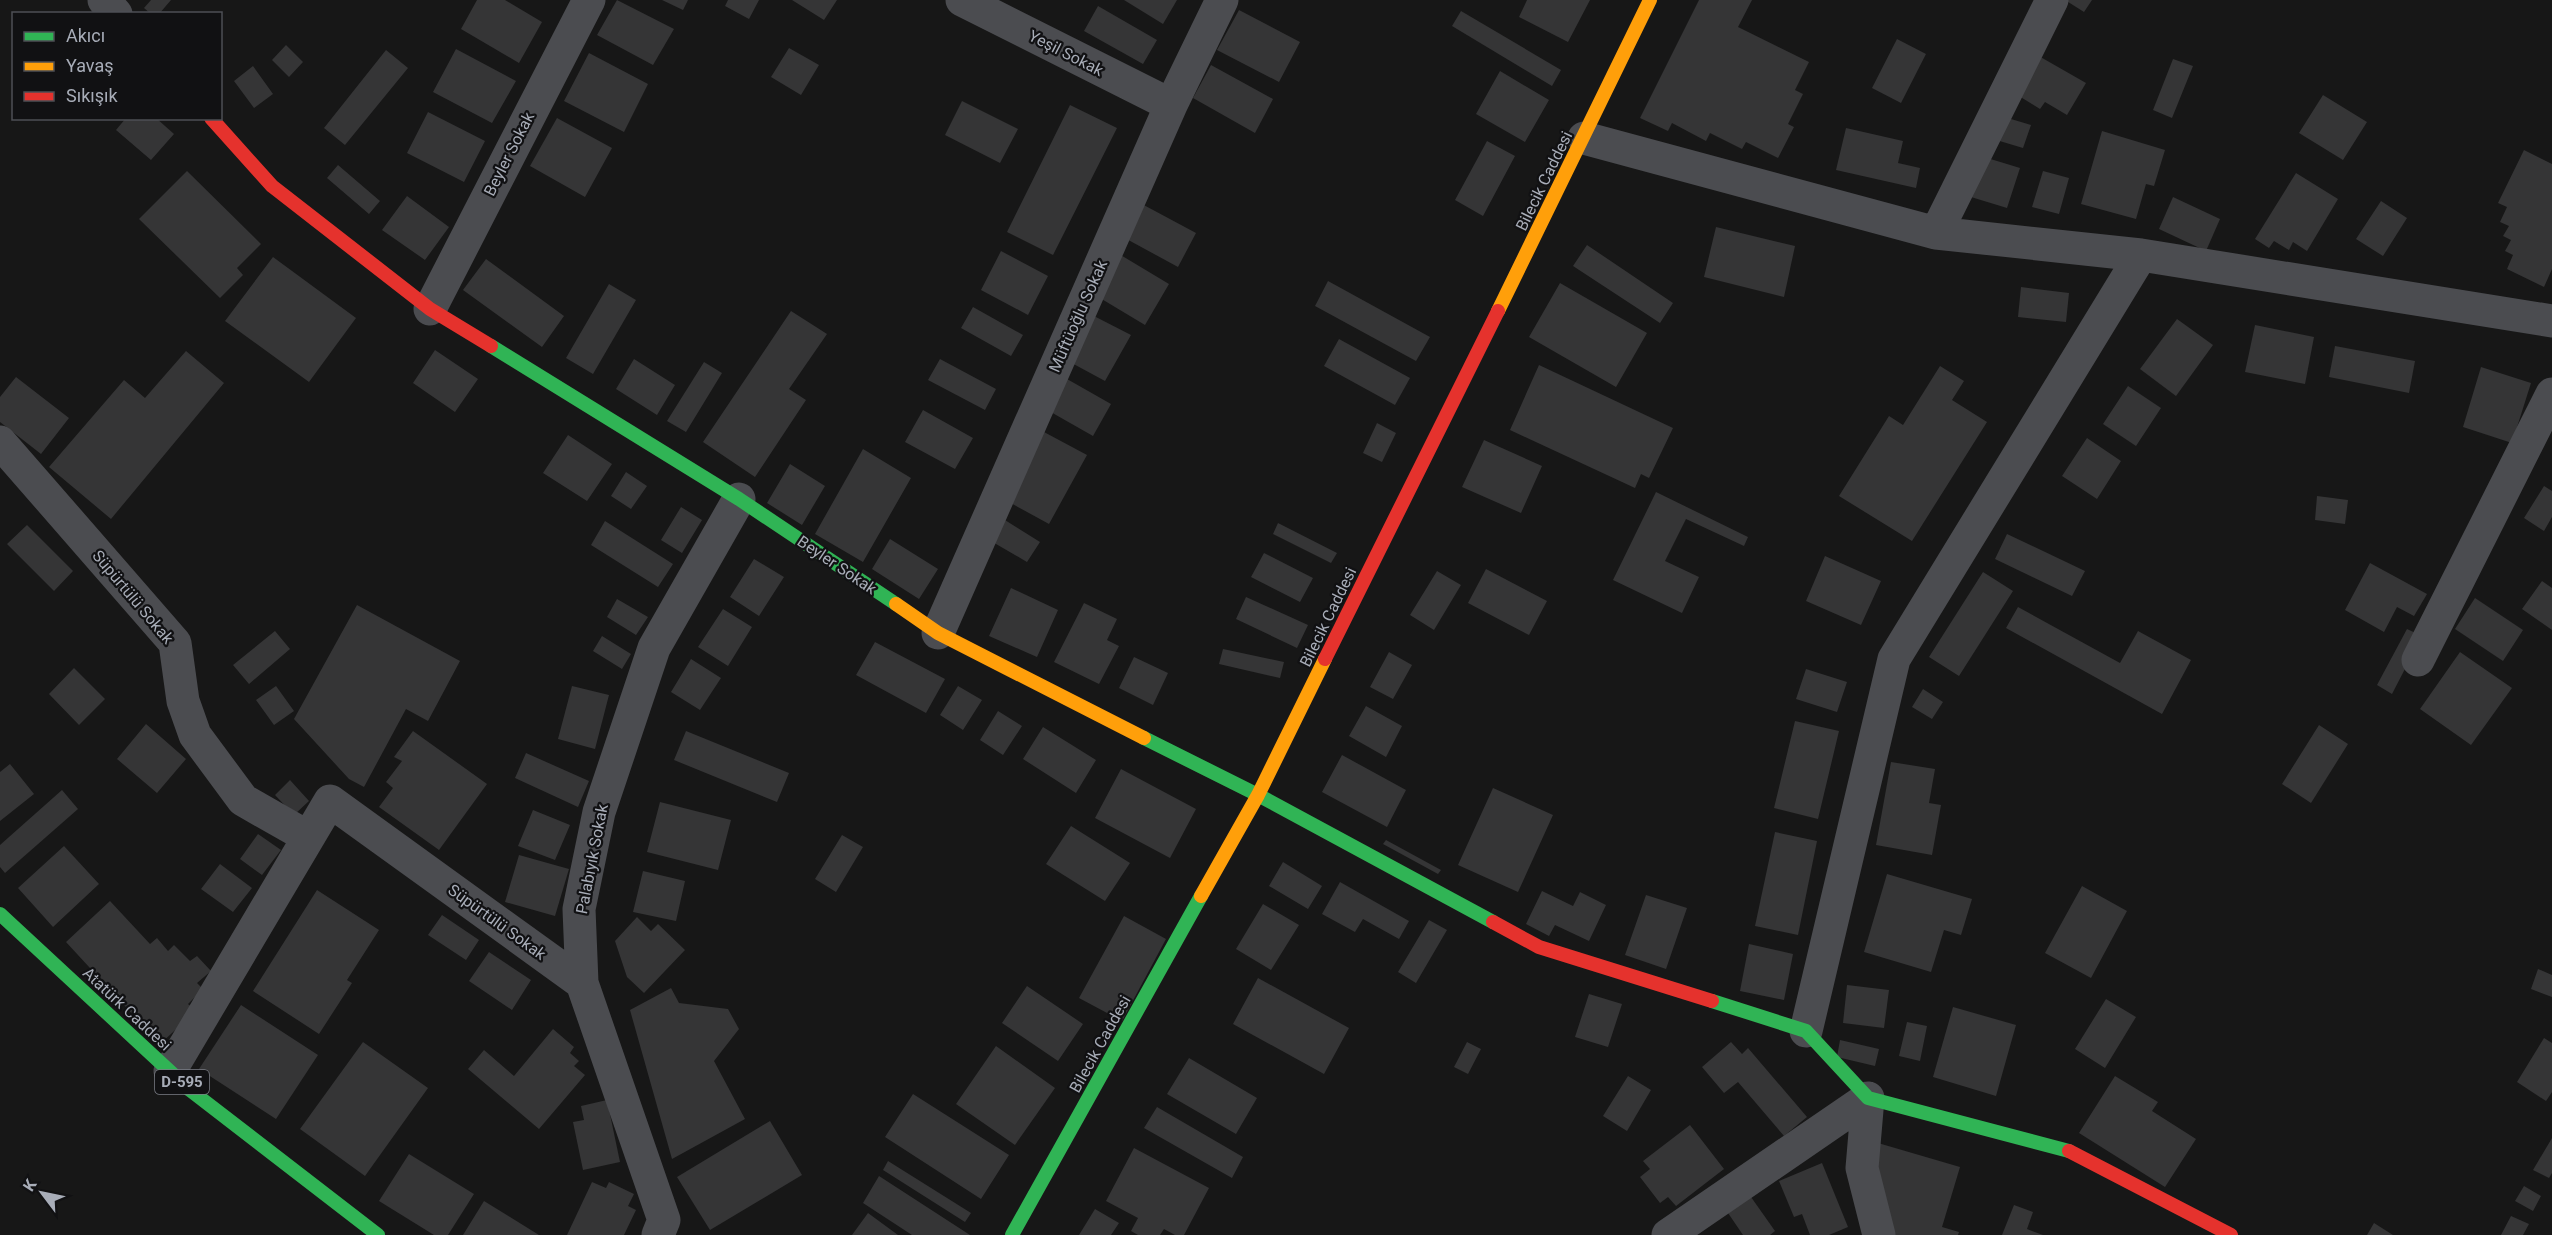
<svg xmlns="http://www.w3.org/2000/svg" width="2552" height="1235" font-family="Roboto,sans-serif">
  <style>
    .building { fill: #353536 }
    .lines { fill: none; stroke-linecap: round; stroke-linejoin: round }
    .street { stroke: #4b4c50; stroke-width: 33 }
    .fast { stroke: #30b455; stroke-width: 14 }
    .slow { stroke: #ff9f0a; stroke-width: 14 }
    .jam { stroke: #e5322d; stroke-width: 14 }
    .labels { text-anchor: middle; dominant-baseline: central; stroke-width: 4.5; stroke-linejoin: round; paint-order: stroke }
    .shield { fill: #111113; stroke: #7b7e86; stroke-width: 1.5 }
    .shield-label { font-size: 15px; font-weight: bold; fill: #a8adb8 }
    .street-label { font-size: 16px; fill: #a8adb8; stroke: #111113 }
  </style>
  <rect width="100%" height="100%" fill="#171717"/>
  <path class="building" d="M151,0H171L159,14H151L144,8Z
    M477,0H505L542,22L519,63L461,29Z
    M617,0L674,29L653,65L597,35Z
    M662,0H688L683,10Z
    M728,0H759L749,19L725,6Z
    M792,0H837L824,20Z
    M1124,0H1177L1163,24Z
    M1527,0H1590L1568,42L1519,17Z
    M1699,0H1752L1738,27L1809,62L1795,90L1803,94L1788,124L1794,127L1778,158L1746,142L1742,149L1710,133L1706,141L1672,123L1668,131L1640,118Z
    M2065,0H2092L2084,12Z
    M1098,6L1157,40L1143,64L1084,31Z
    M1239,10L1300,42L1279,82L1217,50Z
    M1461,11L1561,70L1552,86L1452,26Z
    M1897,39L1926,54L1901,103L1872,88Z
    M286,45L303,62L289,77L272,60Z
    M789,48L819,65L801,95L771,77Z
    M456,49L516,81L492,123L433,92Z
    M386,50L408,68L345,145L324,128Z
    M589,53L648,84L624,132L564,101Z
    M2037,55L2086,83L2067,115L2045,102L2040,109L2014,93Z
    M2173,59L2193,66L2172,118L2153,110Z
    M1211,65L1273,99L1255,133L1193,98Z
    M253,66L273,94L254,108L234,81Z
    M1500,71L1549,100L1525,142L1476,114Z
    M2323,95L2367,122L2343,160L2299,133Z
    M962,101L1018,129L1000,163L945,135Z
    M1070,105L1117,128L1053,255L1007,232Z
    M428,112L485,141L464,182L407,153Z
    M2001,116L2031,125L2023,148L1993,139Z
    M126,118H156L174,134L151,160L116,130Z
    M557,118L612,148L585,197L530,166Z
    M1846,128L1903,141L1898,163L1920,168L1916,188L1836,170Z
    M2102,131L2165,150L2154,186L2146,184L2136,219L2081,204Z
    M1487,141L1515,156L1483,216L1455,200Z
    M2524,150L2552,164V269L2544,287L2507,269L2513,255L2505,251L2511,240L2503,236L2509,226L2500,222L2507,207L2498,203Z
    M1984,157L2020,168L2007,208L1971,197Z
    M338,165L380,201L369,214L327,178Z
    M187,171L261,244L237,268L243,275L220,298L139,219Z
    M2043,171L2069,178L2059,214L2032,207Z
    M2296,173L2338,199L2307,251L2293,242L2289,250L2274,241L2269,248L2255,239Z
    M407,196L449,227L425,260L382,230Z
    M2173,197L2220,219L2206,251L2159,229Z
    M2381,201L2407,218L2383,256L2356,239Z
    M1140,203L1196,233L1178,267L1121,236Z
    M1716,227L1795,246L1784,297L1704,277Z
    M1587,245L1673,303L1660,323L1573,266Z
    M1001,251L1048,276L1028,315L981,290Z
    M1119,254L1169,284L1145,325L1095,295Z
    M273,257L356,318L309,382L225,321Z
    M486,259L564,316L542,347L463,290Z
    M1328,281L1430,337L1416,361L1315,306Z
    M1560,283L1647,333L1616,387L1529,337Z
    M609,284L636,300L593,374L566,358Z
    M2021,287L2069,293L2066,322L2018,317Z
    M973,307L1023,335L1011,356L961,328Z
    M791,311L827,334L789,389L806,400L755,477L703,442Z
    M1092,315L1131,335L1105,381L1068,361Z
    M2177,319L2213,345L2176,396L2140,369Z
    M2255,325L2314,337L2305,384L2245,372Z
    M1339,339L1410,378L1395,405L1324,366Z
    M2335,346L2415,361L2409,393L2329,377Z
    M435,350L478,379L455,412L413,383Z
    M186,351L224,383L111,519L49,467L124,380L145,398Z
    M634,359L675,385L657,415L616,389Z
    M940,359L996,389L985,410L928,380Z
    M704,362L722,373L686,432L667,421Z
    M1539,365L1673,428L1649,478L1641,474L1635,488L1510,430Z
    M1940,366L1964,381L1952,400L1987,422L1912,541L1839,496L1889,416L1903,425Z
    M2481,367L2531,383L2512,443L2463,427Z
    M16,377L69,418L41,454L0,422V397Z
    M1067,379L1111,404L1093,436L1049,411Z
    M2128,386L2161,408L2136,446L2103,424Z
    M923,410L973,438L955,469L905,442Z
    M1377,423L1396,433L1382,462L1363,453Z
    M1044,432L1087,455L1049,524L1007,501Z
    M568,435L612,464L587,501L543,473Z
    M2087,438L2121,461L2097,499L2062,476Z
    M1484,440L1542,466L1521,513L1462,487Z
    M863,449L911,478L863,562L815,534Z
    M790,464L825,486L802,525L767,503Z
    M626,472L647,486L631,509L611,496Z
    M2544,486L2552,491V517L2544,531L2524,518Z
    M1656,492L1748,537L1744,546L1686,519L1665,561L1699,577L1682,613L1613,580Z
    M2317,496L2348,500L2345,524L2315,520Z
    M681,507L702,520L682,553L661,540Z
    M997,515L1040,542L1027,562L984,537Z
    M605,521L673,564L658,587L591,545Z
    M1278,523L1337,553L1331,563L1273,534Z
    M27,525L73,571L54,591L7,544Z
    M2007,534L2085,571L2072,596L1995,559Z
    M890,539L938,569L919,599L872,569Z
    M1264,553L1313,578L1300,602L1251,577Z
    M1825,556L1881,581L1861,625L1806,601Z
    M754,559L784,577L759,616L730,597Z
    M2370,563L2427,594L2414,616L2397,607L2384,632L2345,610Z
    M1486,569L1547,601L1529,635L1468,603Z
    M1437,571L1461,585L1434,630L1410,615Z
    M1983,572L2013,591L1959,676L1929,657Z
    M2542,581L2552,588V630L2522,609Z
    M1011,588L1058,610L1037,657L989,636Z
    M1246,597L1308,625L1297,648L1236,619Z
    M2475,598L2523,630L2503,661L2455,629Z
    M617,599L648,617L636,635L607,617Z
    M1084,603L1117,619L1107,640L1119,646L1099,684L1054,662Z
    M357,605L460,661L428,721L406,709L364,787L349,779L294,719Z
    M2018,607L2120,663L2138,631L2191,660L2162,714L2006,628Z
    M723,609L752,627L728,666L698,647Z
    M2407,629L2422,636L2392,694L2377,685Z
    M275,631L290,649L249,684L233,665Z
    M602,636L631,654L622,669L593,651Z
    M875,642L945,679L926,713L856,675Z
    M1223,649L1284,662L1280,678L1219,664Z
    M1389,652L1412,665L1393,699L1370,687Z
    M2460,652L2512,688L2471,745L2420,709Z
    M1134,657L1168,673L1153,705L1119,688Z
    M691,659L721,678L700,710L671,692Z
    M74,668L105,699L79,725L49,694Z
    M1806,669L1847,682L1837,712L1796,699Z
    M276,686L294,711L274,725L256,700Z
    M572,686L609,695L595,749L558,739Z
    M958,686L982,700L963,730L940,715Z
    M1923,689L1943,702L1932,719L1912,707Z
    M1366,706L1402,726L1386,757L1349,736Z
    M998,711L1022,726L1003,755L980,740Z
    M1795,721L1839,731L1818,819L1774,808Z
    M146,724L186,759L157,793L117,759Z
    M2319,725L2348,744L2311,803L2282,784Z
    M1043,727L1096,760L1076,793L1023,759Z
    M413,731L487,784L439,850L379,807L393,788L386,782L402,761L394,757Z
    M686,731L789,773L777,802L674,760Z
    M526,753L589,781L578,807L515,778Z
    M1342,755L1406,790L1387,827L1322,792Z
    M1891,762L1935,769L1929,803L1941,805L1932,855L1876,845Z
    M10,764L34,794L0,821V772Z
    M1121,769L1196,809L1170,858L1095,818Z
    M290,780L309,801L294,815L275,795Z
    M1493,788L1553,815L1518,892L1458,865Z
    M62,790L78,809L5,873L0,867V845Z
    M660,802L731,820L718,870L647,852Z
    M533,810L570,825L555,860L518,846Z
    M1071,826L1130,863L1105,901L1046,864Z
    M1775,832L1817,841L1798,935L1755,926Z
    M258,834L281,850L262,875L240,859Z
    M842,835L863,847L836,892L815,879Z
    M1386,840L1441,870L1438,874L1383,844Z
    M64,846L99,884L53,927L18,888Z
    M519,855L569,869L555,916L505,902Z
    M1283,862L1322,886L1308,909L1269,886Z
    M220,864L252,888L233,912L201,889Z
    M643,871L685,881L676,921L633,912Z
    M1887,874L1972,899L1961,935L1944,930L1931,972L1864,952Z
    M1340,882L1409,921L1399,939L1363,919L1355,932L1322,914Z
    M2082,886L2127,911L2091,978L2045,953Z
    M317,890L379,930L347,980L352,983L319,1034L253,991Z
    M1542,891L1573,906L1580,892L1606,905L1589,941L1555,925L1549,936L1526,924Z
    M1646,895L1687,908L1666,969L1625,955Z
    M110,901L150,944L157,938L168,951L174,945L190,961L197,956L211,971L197,983L203,989L188,1004L196,1011L160,1044L66,942Z
    M1263,904L1299,925L1271,970L1236,949Z
    M442,915L479,940L466,960L428,935Z
    M1124,916L1166,939L1122,1021L1079,998Z
    M637,917L651,931L658,924L685,950L644,993L627,977L615,941Z
    M1429,920L1447,930L1416,983L1398,972Z
    M1749,944L1793,954L1784,1000L1740,991Z
    M489,952L531,980L512,1010L469,981Z
    M2538,969L2552,975V997L2531,989Z
    M1258,978L1349,1028L1324,1074L1233,1024Z
    M1847,985L1889,990L1884,1028L1843,1023Z
    M1027,986L1083,1024L1058,1061L1002,1023Z
    M671,988L679,1003L728,1009L739,1029L714,1061L745,1119L672,1159L630,1010Z
    M1589,994L1622,1004L1608,1047L1575,1037Z
    M2106,999L2136,1017L2105,1068L2075,1049Z
    M241,1005L318,1055L276,1119L199,1069Z
    M1953,1007L2016,1025L1996,1096L1933,1077Z
    M1907,1022L1927,1026L1920,1061L1899,1056Z
    M553,1029L574,1047L570,1053L579,1061L574,1066L585,1075L539,1129L468,1069L484,1050L514,1076Z
    M2544,1038L2552,1043V1092L2546,1101L2517,1082Z
    M1840,1040L1879,1049L1875,1066L1837,1057Z
    M363,1042L428,1088L365,1176L300,1129Z
    M1467,1042L1481,1049L1468,1074L1454,1067Z
    M1731,1042L1742,1054L1748,1048L1807,1117L1784,1136L1738,1082L1724,1093L1702,1067Z
    M996,1046L1055,1088L1015,1145L956,1104Z
    M1189,1058L1257,1098L1236,1134L1167,1094Z
    M1628,1076L1651,1090L1627,1131L1603,1116Z
    M2115,1076L2158,1102L2152,1111L2196,1139L2165,1187L2079,1133Z
    M913,1094L1009,1155L981,1199L885,1137Z
    M607,1100L620,1162L583,1170L573,1122L584,1120L581,1106Z
    M1157,1107L1243,1157L1232,1178L1144,1128Z
    M770,1121L802,1175L710,1230L677,1177Z
    M1690,1125L1724,1169L1676,1206L1668,1197L1660,1203L1640,1177L1650,1169L1643,1161Z
    M2552,1138V1173L2549,1178L2533,1170Z
    M1878,1143L1960,1167L1942,1227L1959,1232L1958,1235H1888L1869,1172Z
    M1134,1148L1209,1188L1184,1235H1175L1164,1229L1160,1235H1138L1131,1231L1138,1218L1106,1201Z
    M409,1154L474,1194L448,1235H434L379,1201Z
    M888,1161L971,1213L965,1222L883,1170Z
    M1822,1163L1848,1227L1829,1235H1810L1802,1214L1794,1217L1779,1181Z
    M879,1176L970,1235H912L863,1203Z
    M592,1182L606,1188L609,1182L634,1194L628,1206L636,1210L624,1235H567Z
    M2524,1186L2541,1196L2533,1211L2515,1201Z
    M1751,1197L1775,1231L1770,1235H1743L1728,1213Z
    M484,1201L539,1235H463Z
    M2014,1205L2033,1212L2027,1229L2043,1235H2002Z
    M1095,1209L1119,1223L1111,1235H1079Z
    M868,1213L898,1235H852Z
    M2511,1216L2529,1224L2523,1235H2501Z
    M2374,1223L2393,1235H2367Z"/>
  <g class="lines">
    <path class="street" d="M104,0L116,14
      M962,0L1171,105
      M1584,138L1936,233L2141,255L2552,321
      M1936,233L2052,0
      M430,309L589,0
      M0,442L175,643L183,701L195,735L243,800L308,837
      M938,633L1171,105L1222,0
      M2418,660L2552,394
      M1806,1031L1894,659L2141,255
      M170,1071L330,801L582,983
      M1868,1098L1862,1168L1879,1235
      M658,1235L664,1220L582,983L579,909L599,812L654,648L739,499
      M1668,1235L1868,1098"/>
    <path class="fast" d="M491,346L739,499L896,604
      M1144,738L1258,795L1493,922
      M0,914L190,1090L378,1235
      M1712,1001L1806,1031L1868,1098L2069,1151
      M1012,1235L1201,896"/>
    <path class="slow" d="M1498,311L1650,0
      M896,604L938,633L1144,738
      M1201,896L1258,795L1325,659"/>
    <path class="jam" d="M211,118L272,186L430,309L491,346
      M1325,659L1498,311
      M1493,922L1539,947L1712,1001
      M2069,1151L2231,1235"/>
  </g>
  <g class="labels">
    <rect class="shield" x="155" y="1070" width="54" height="24" rx="4.5"/>
    <g class="shield-label">
      <text x="182" y="1082">D-595</text>
    </g>
    <g class="street-label">
      <text transform="translate(1066 53) rotate(27)">Yeşil Sokak</text>
      <text transform="translate(509 154) rotate(-63)">Beyler Sokak</text>
      <text transform="translate(1544 181) rotate(-64)">Bilecik Caddesi</text>
      <text transform="translate(1078 316) rotate(-66)">Müftüoğlu Sokak</text>
      <text transform="translate(837 565) rotate(34)">Beyler Sokak</text>
      <text transform="translate(133 597) rotate(50)">Süpürtülü Sokak</text>
      <text transform="translate(1328 617) rotate(-64)">Bilecik Caddesi</text>
      <text transform="translate(592 859) rotate(-79)">Palabıyık Sokak</text>
      <text transform="translate(497 922) rotate(36)">Süpürtülü Sokak</text>
      <text transform="translate(127 1009) rotate(43)">Atatürk Caddesi</text>
      <text transform="translate(1100 1044) rotate(-61)">Bilecik Caddesi</text>
    </g>
  </g>
  <rect x="12" y="12" width="210" height="108" fill="#111113" stroke="#4d4f55" stroke-width="1.5"/>
  <rect x="24" y="32" width="30" height="9" fill="#30b455" stroke="#4d4f55" stroke-width="1.5"/>
  <text x="66" y="42" font-size="18" fill="#a8adb8">Akıcı</text>
  <rect x="24" y="62" width="30" height="9" fill="#ff9f0a" stroke="#4d4f55" stroke-width="1.5"/>
  <text x="66" y="72" font-size="18" fill="#a8adb8">Yavaş</text>
  <rect x="24" y="92" width="30" height="9" fill="#e5322d" stroke="#4d4f55" stroke-width="1.5"/>
  <text x="66" y="102" font-size="18" fill="#a8adb8">Sıkışık</text>
  <g transform="translate(42 1193) rotate(302)" stroke="#111113" stroke-width="4.5" paint-order="stroke">
  <path d="M0-4.5L10 22L0 15L-10 22Z" fill="#a8adb8"/>
  <text y="-9" font-size="16" font-weight="bold" text-anchor="middle" fill="#a8adb8">K</text>
  </g>
</svg>
